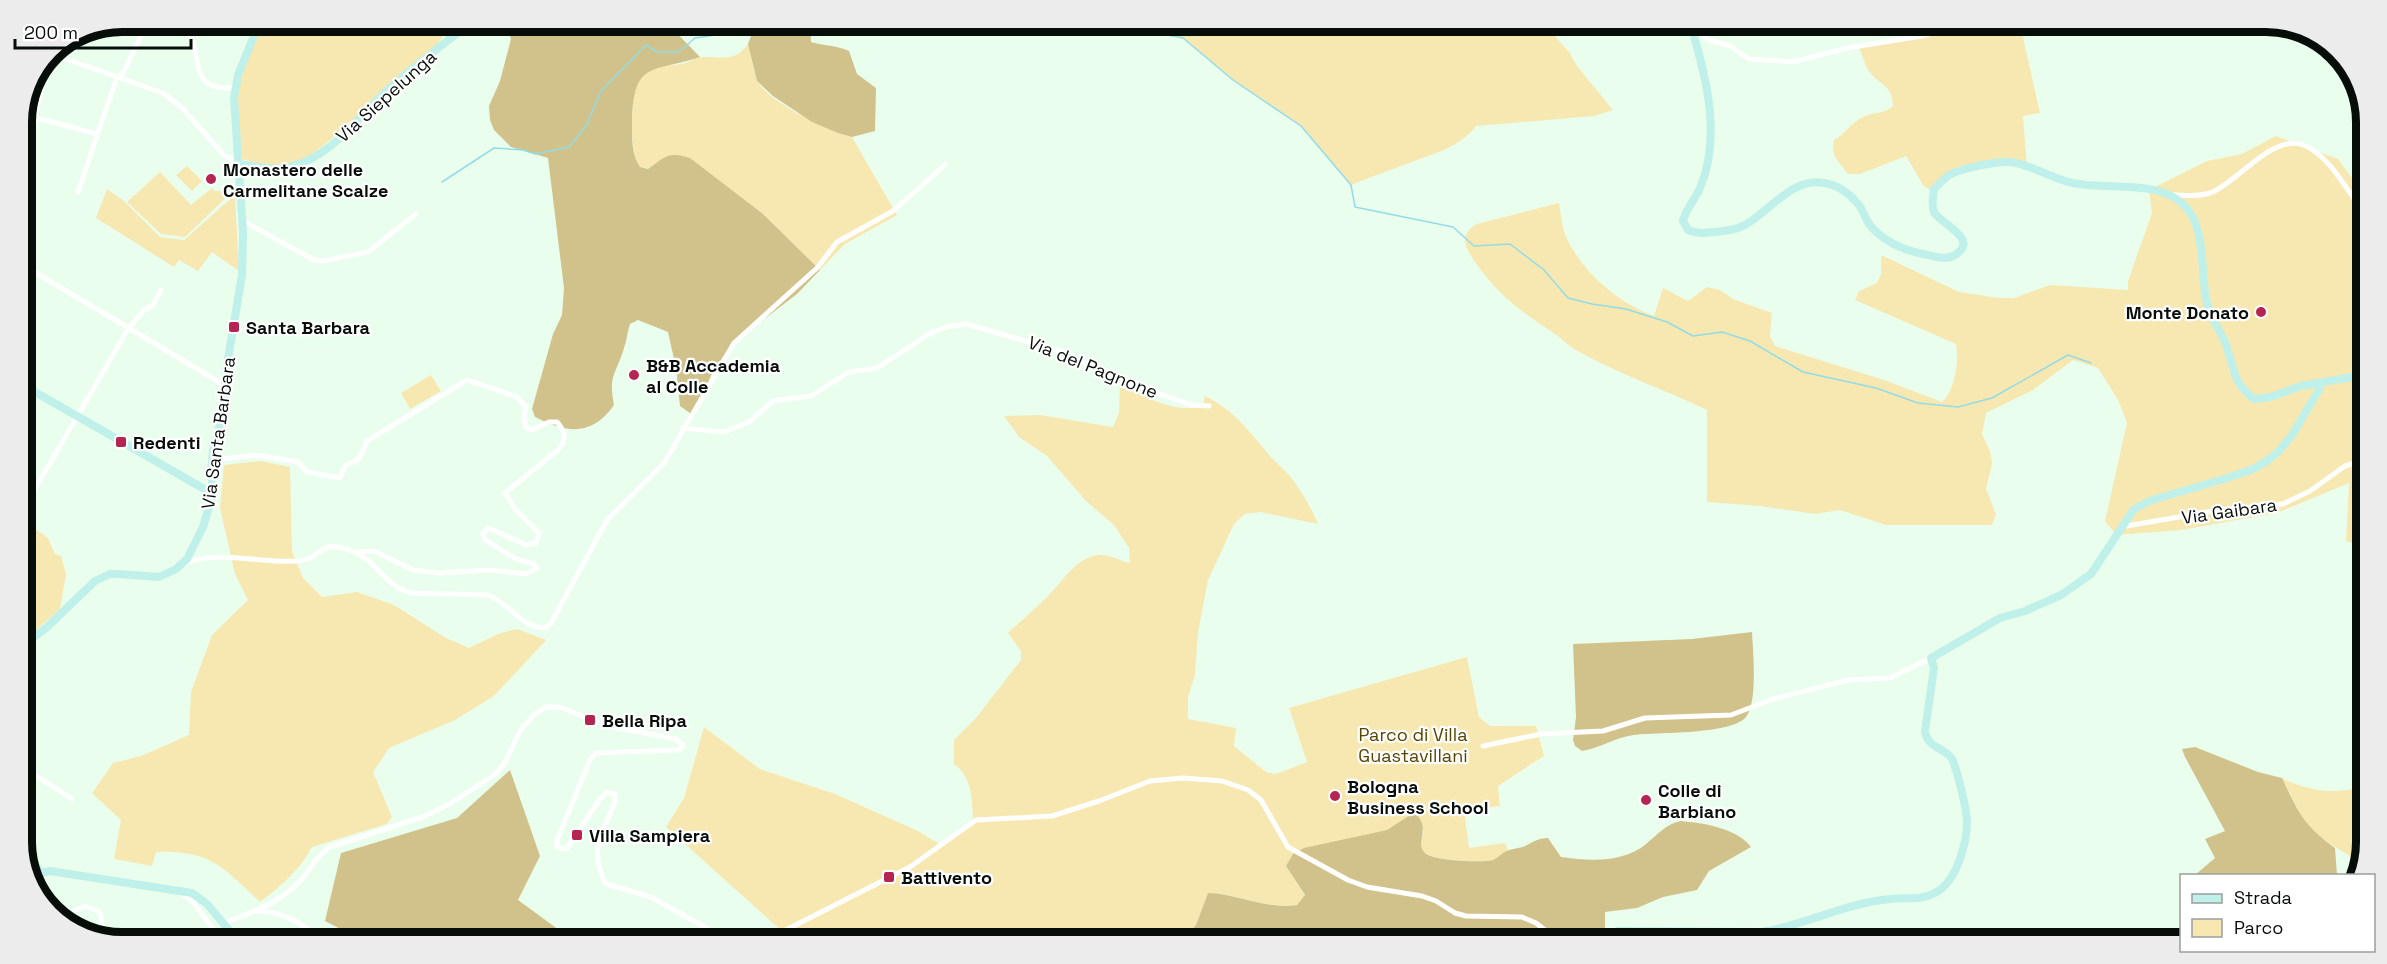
<svg xmlns="http://www.w3.org/2000/svg" width="2387" height="964" font-family="'Space Grotesk',sans-serif">
  <style>
    .green { fill: #f7e8b2 }
    .forest { fill: #d1c28b }
    .lines { fill: none; stroke-linecap: round; stroke-linejoin: round }
    .stream { stroke: #93dce7; stroke-width: 1.5 }
    .street { stroke: #fff; stroke-width: 5 }
    .secondary { stroke: #bff0e9; stroke-width: 8 }
    .poi-dot { fill: #b52551; stroke: #fff; stroke-width: 2 }
    .labels { text-anchor: middle; dominant-baseline: central; stroke-width: 4.5; stroke-linejoin: round; paint-order: stroke }
    .street-label { font-size: 18px; fill: #070d08; stroke: #fff }
    .poi-label { font-size: 18px; font-weight: bold; fill: #070d08; stroke: #fff; text-anchor: start }
    .park-label { font-size: 18px; fill: #564500; stroke: #fff }
    .rim { fill: none; stroke: #070d08; stroke-width: 8 }
  </style>
  <rect width="100%" height="100%" fill="#eafeee"/>
  <path class="green" d="M264,21L463,22L450,36L445,33C430,58 399,76 378,96C356,115 319,156 292,164C275,169 258,164 242,159C238,133 234,100 241,74C246,56 257,38 264,21Z
    M1112,24L1531,26L1553,34L1569,52L1577,66L1613,110L1594,116L1476,126C1460,147 1435,153 1412,162C1392,169 1371,177 1351,185L1301,126L1233,80L1183,38L1168,33Z
    M1957,27L2021,28L2040,113L2023,116L2027,167L2012,163L1968,168L1930,190L1923,185L1906,156L1860,174H1848C1839,161 1830,157 1834,140C1845,134 1850,124 1861,118C1873,111 1881,116 1893,106C1892,83 1877,85 1867,68C1863,61 1863,54 1858,47Z
    M748,44C751,55 753,69 757,80C766,101 831,132 852,137L897,215L845,244L820,270L763,214L720,182L640,167C631,153 632,134 632,118C633,92 636,70 666,65C671,65 676,65 680,64C688,63 695,58 702,57C723,56 734,63 748,44Z
    M2276,136L2338,159L2365,196L2362,545L2346,541L2349,483L2277,513L2181,530L2116,535L2105,521L2127,423L2118,400L2098,368L2073,360L2033,390L1986,413L1982,434L1990,451L1992,464L1986,489L1996,514L1992,525H1886L1840,510L1815,514L1760,506L1707,502V410C1663,389 1616,373 1574,349C1566,344 1560,337 1552,332C1519,310 1498,295 1475,262C1465,247 1458,235 1477,224L1559,203C1561,215 1562,228 1567,239C1584,274 1619,303 1654,316L1663,288L1688,301L1707,287L1720,290L1733,299L1772,313L1770,336L1775,346L1884,380L1942,402C1955,391 1959,361 1956,344L1855,300L1859,291L1877,283L1881,274V255L1959,292L1999,298H2014L2050,285L2128,290V281L2152,213L2149,190L2207,161L2242,154Z
    M187,166L202,181L192,191L176,175Z
    M160,172L191,205L212,188L215,191H233L185,237L161,234L127,202Z
    M107,189L124,201L160,237L184,240L235,195L239,271L212,252L198,271L179,260L174,267L96,218Z
    M431,375L441,391L410,409L401,393Z
    M1120,383C1144,395 1175,416 1203,405L1205,396C1234,410 1250,432 1270,456C1276,463 1284,469 1290,476C1301,491 1311,507 1318,524L1260,512L1245,514L1234,524L1208,580L1198,632L1195,675L1188,697V719L1236,728L1234,746L1266,772L1276,774L1307,762L1289,708L1467,657L1479,717L1490,726H1536L1544,756L1498,786L1500,806L1464,810L1469,848L1505,843L1508,850C1503,853 1497,859 1492,860C1480,863 1428,861 1422,850C1419,844 1422,837 1424,831L1410,815L1387,830L1286,866L1305,896L1297,905C1266,910 1239,894 1208,893L1196,925L1184,939H1164L1154,935L1146,939L770,938L783,932L666,827L684,798L704,727L760,769L835,794L918,831L941,845L973,822C972,800 973,778 954,764V740L976,718L1021,660V651L1008,633C1022,620 1036,608 1049,595C1064,580 1076,557 1099,555C1110,554 1120,561 1130,563L1129,548L1114,525L1086,501L1047,456L1019,437L1004,416L1040,415L1113,427L1119,413Z
    M261,461L290,467L292,551L303,578L322,597L357,592L394,605L446,638L469,648L498,634L517,629L546,640L494,696L455,720L389,748L373,772L392,817L387,824L312,847C299,871 281,886 260,902C223,867 210,850 156,852L152,866L114,859L121,820L92,793L113,763L141,756L189,735L191,692L212,635L248,600L235,574L220,508L224,465Z
    M21,519L48,538L55,554L61,556L66,574L60,609L21,643Z
    M2282,778C2305,790 2334,795 2359,787V862L2313,833L2303,820Z"/>
  <path class="forest" d="M505,22L667,23L700,57C653,73 634,59 632,121C632,137 631,154 640,167L648,169C665,157 668,151 690,158L763,214L820,270L797,294L733,343L713,371L694,416L680,406L676,368L668,332L638,320L630,324C627,332 627,340 624,348C616,375 608,375 614,405C592,437 566,433 535,417L532,409L553,334L562,315L564,288L548,158L511,147L494,130L490,120L489,106L500,81L511,39Z
    M756,23H810L811,42C824,46 836,45 849,51L857,74L876,88L875,131L852,137L838,133L812,122L773,96L757,81L748,44Z
    M1752,632C1753,651 1758,702 1746,717C1731,735 1657,732 1634,735C1615,737 1601,748 1582,751L1575,746L1573,740L1576,717L1573,644L1692,639Z
    M2195,747L2258,772L2282,778C2298,812 2304,826 2335,848L2337,875H2195L2215,858L2205,839L2225,831L2185,757L2182,749Z
    M510,770L540,856L518,900L555,927L563,937L354,936L325,921L341,853L457,818Z
    M1410,815H1417C1431,831 1414,842 1425,853C1433,861 1482,863 1493,860C1499,857 1503,852 1509,850C1513,849 1518,848 1523,847C1532,843 1537,838 1548,838L1561,857C1590,861 1623,863 1646,844C1657,835 1667,823 1681,821C1703,823 1737,828 1751,847L1709,871L1697,890L1663,897L1637,908L1605,912V931L1610,941L1184,939L1196,925L1208,893C1239,894 1266,910 1297,905L1305,895L1286,866L1293,854L1304,848L1387,830Z"/>
  <g class="lines">
    <path class="stream" d="M1110,24L1183,38L1233,80L1301,126L1351,185L1355,207L1453,227L1474,246L1510,244L1544,270L1568,298L1592,304L1626,309L1667,322L1693,336L1722,332L1750,341L1803,372L1876,388L1918,403L1958,407L1992,398L2068,355L2091,363
      M442,182L494,148L523,150L535,154L569,147L586,126L601,91L646,45L657,52H679L695,38L715,35L741,23"/>
    <path class="street" d="M181,21C184,27 189,32 191,38C203,68 190,90 236,88
      M1693,30L1709,40L1730,46L1749,59L1793,62L1847,48L1922,36L1955,27
      M191,39L199,21
      M49,53L163,93L182,108L224,155L239,164
      M117,77L123,73L148,21
      M22,114L97,134
      M30,141L49,54
      M78,192L117,77
      M2169,194C2183,196 2196,197 2210,193C2238,183 2273,131 2306,146C2327,156 2342,182 2355,200
      M243,221L314,260L323,261L368,252L416,214
      M21,264L226,386
      M682,428L724,432L749,422L773,401L811,396L849,372L877,368L929,334L946,327L966,324L1061,351L1124,381L1160,394L1191,405L1209,406
      M212,460L257,455L298,462L307,472L340,478L345,466L359,459L367,441L467,380L517,397L526,407L524,418L526,427L532,430L549,422H557C565,431 567,439 559,449L505,493L515,509L539,533L536,543L526,545L489,528L483,533L485,540L516,559L534,564L537,568L526,574L490,570L439,573L413,570L374,551L356,552
      M25,506L128,329L144,310L153,305L161,290
      M2121,527L2213,511L2283,504L2310,491L2345,466L2362,461
      M184,564C212,549 266,564 298,561C324,559 316,538 352,551C377,560 385,587 411,593L488,595C508,602 525,632 547,627L551,623L607,520L664,463L734,343L817,268L837,242L893,211L945,165
      M1483,746L1541,734L1603,731L1645,718L1731,715L1773,699L1848,680L1890,678L1931,658
      M21,766L72,799
      M181,893L193,902L218,936
      M256,911C278,911 301,921 316,936
      M65,922L72,912L85,906L100,912L102,926L98,936
      M224,923C247,914 273,905 292,889C309,875 312,859 330,847L425,816L451,803L494,775L504,764L521,729L534,715L546,707H560L607,726L676,739L683,745L681,749L676,750L596,753L590,760L557,840V846L562,849L567,848L600,799L607,792L615,794V802C602,835 588,849 606,884L651,897L724,938
      M770,938L910,867L976,820L1052,816L1099,801L1150,781L1183,778L1222,781L1248,790L1261,800L1288,847L1348,880L1367,887L1422,896L1436,901L1455,913L1466,916L1522,917L1536,923L1550,934L1567,941"/>
    <path class="secondary" d="M1691,26C1706,76 1722,137 1700,188C1695,200 1686,208 1683,221L1688,230C1697,234 1705,233 1714,232C1725,231 1736,230 1745,225C1770,211 1792,177 1824,183C1837,185 1849,193 1858,204C1863,210 1865,218 1869,224C1884,243 1905,251 1928,255C1937,257 1947,260 1955,255C1981,239 1939,223 1934,212C1931,204 1933,197 1934,189C1939,184 1945,177 1951,174C1964,168 1996,161 2010,162C2028,164 2044,174 2062,180C2095,192 2149,179 2178,200C2210,223 2198,273 2208,307C2211,321 2223,333 2227,348C2235,371 2233,383 2254,399L2271,397L2301,386L2363,375
      M239,164C255,166 272,171 289,167C328,158 352,125 379,98C403,75 434,51 460,31L468,22
      M21,384L213,494
      M21,647L47,627L95,581L110,574H118L159,577L176,569L187,559L203,527L213,494L211,471L213,452L224,408L226,371L242,275L243,232L234,98L238,75L260,21
      M32,871L37,867L41,873L50,871L192,893L207,904L234,936
      M38,894L41,885L39,877
      M1606,941L1609,935L1617,931L1762,932C1805,925 1846,903 1890,899C1906,897 1920,901 1935,893C1958,881 1970,836 1966,812C1964,800 1957,769 1952,759C1944,747 1927,748 1925,731L1934,668L1931,658L2000,618L2025,611L2061,595L2091,574L2134,509L2152,500L2224,479L2251,470L2267,461L2279,451L2292,435L2320,388L2319,383"/>
  </g>
  <g class="poi-dot">
    <circle cx="211" cy="179" r="6"/>
    <circle cx="2261" cy="312" r="6"/>
    <rect x="228" y="321" width="12" height="12" rx="3"/>
    <circle cx="634" cy="375" r="6"/>
    <rect x="115" y="436" width="12" height="12" rx="3"/>
    <rect x="584" y="714" width="12" height="12" rx="3"/>
    <circle cx="1335" cy="796" r="6"/>
    <circle cx="1646" cy="800" r="6"/>
    <rect x="571" y="829" width="12" height="12" rx="3"/>
    <rect x="883" y="871" width="12" height="12" rx="3"/>
  </g>
  <g class="labels">
    <g class="street-label">
      <text transform="translate(386 96) rotate(-42)">Via Siepelunga</text>
      <text transform="translate(1093 367) rotate(22)">Via del Pagnone</text>
      <text transform="translate(218 433) rotate(-82)">Via Santa Barbara</text>
      <text transform="translate(2229 511) rotate(-8)">Via Gaibara</text>
    </g>
    <g class="poi-label">
      <text x="223" y="169">Monastero delle<tspan x="223" dy="21">Carmelitane Scalze</tspan></text>
      <text x="2249" y="312" text-anchor="end">Monte Donato</text>
      <text x="246" y="327">Santa Barbara</text>
      <text x="646" y="365">B&amp;B Accademia<tspan x="646" dy="21">al Colle</tspan></text>
      <text x="133" y="442">Redenti</text>
      <text x="602" y="720">Bella Ripa</text>
      <text x="1347" y="786">Bologna<tspan x="1347" dy="21">Business School</tspan></text>
      <text x="1658" y="790">Colle di<tspan x="1658" dy="21">Barbiano</tspan></text>
      <text x="589" y="835">Villa Sampiera</text>
      <text x="901" y="877">Battivento</text>
    </g>
    <g class="park-label">
      <text x="1413" y="734">Parco di Villa<tspan x="1413" dy="21">Guastavillani</tspan></text>
    </g>
  </g>
  <path d="M0 0H2387V964H0ZM122 32H2266A90 90 0 0 1 2356 122V842A90 90 0 0 1 2266 932H122A90 90 0 0 1 32 842V122A90 90 0 0 1 122 32Z" fill="#ebeceb" fill-rule="evenodd"/>
  <path class="rim" d="M122 32H2266A90 90 0 0 1 2356 122V842A90 90 0 0 1 2266 932H122A90 90 0 0 1 32 842V122A90 90 0 0 1 122 32Z"/>
  <rect x="2180" y="874" width="195" height="78" fill="#ffffff" stroke="#9c9e9c" stroke-width="1.5"/>
  <rect x="2192" y="894" width="30" height="9" fill="#bff0e9" stroke="#9c9e9c" stroke-width="1.5"/>
  <text x="2234" y="904" font-size="18" fill="#070d08">Strada</text>
  <rect x="2192" y="919" width="30" height="18" fill="#f7e8b2" stroke="#9c9e9c" stroke-width="1.5"/>
  <text x="2234" y="934" font-size="18" fill="#070d08">Parco</text>
  <path d="M15 39v9h176v-9" fill="none" stroke="#070d08" stroke-width="3"/>
  <text x="24" y="39" font-size="18" fill="#070d08" stroke="#ffffff" stroke-width="4.5" paint-order="stroke">200 m</text>
</svg>
